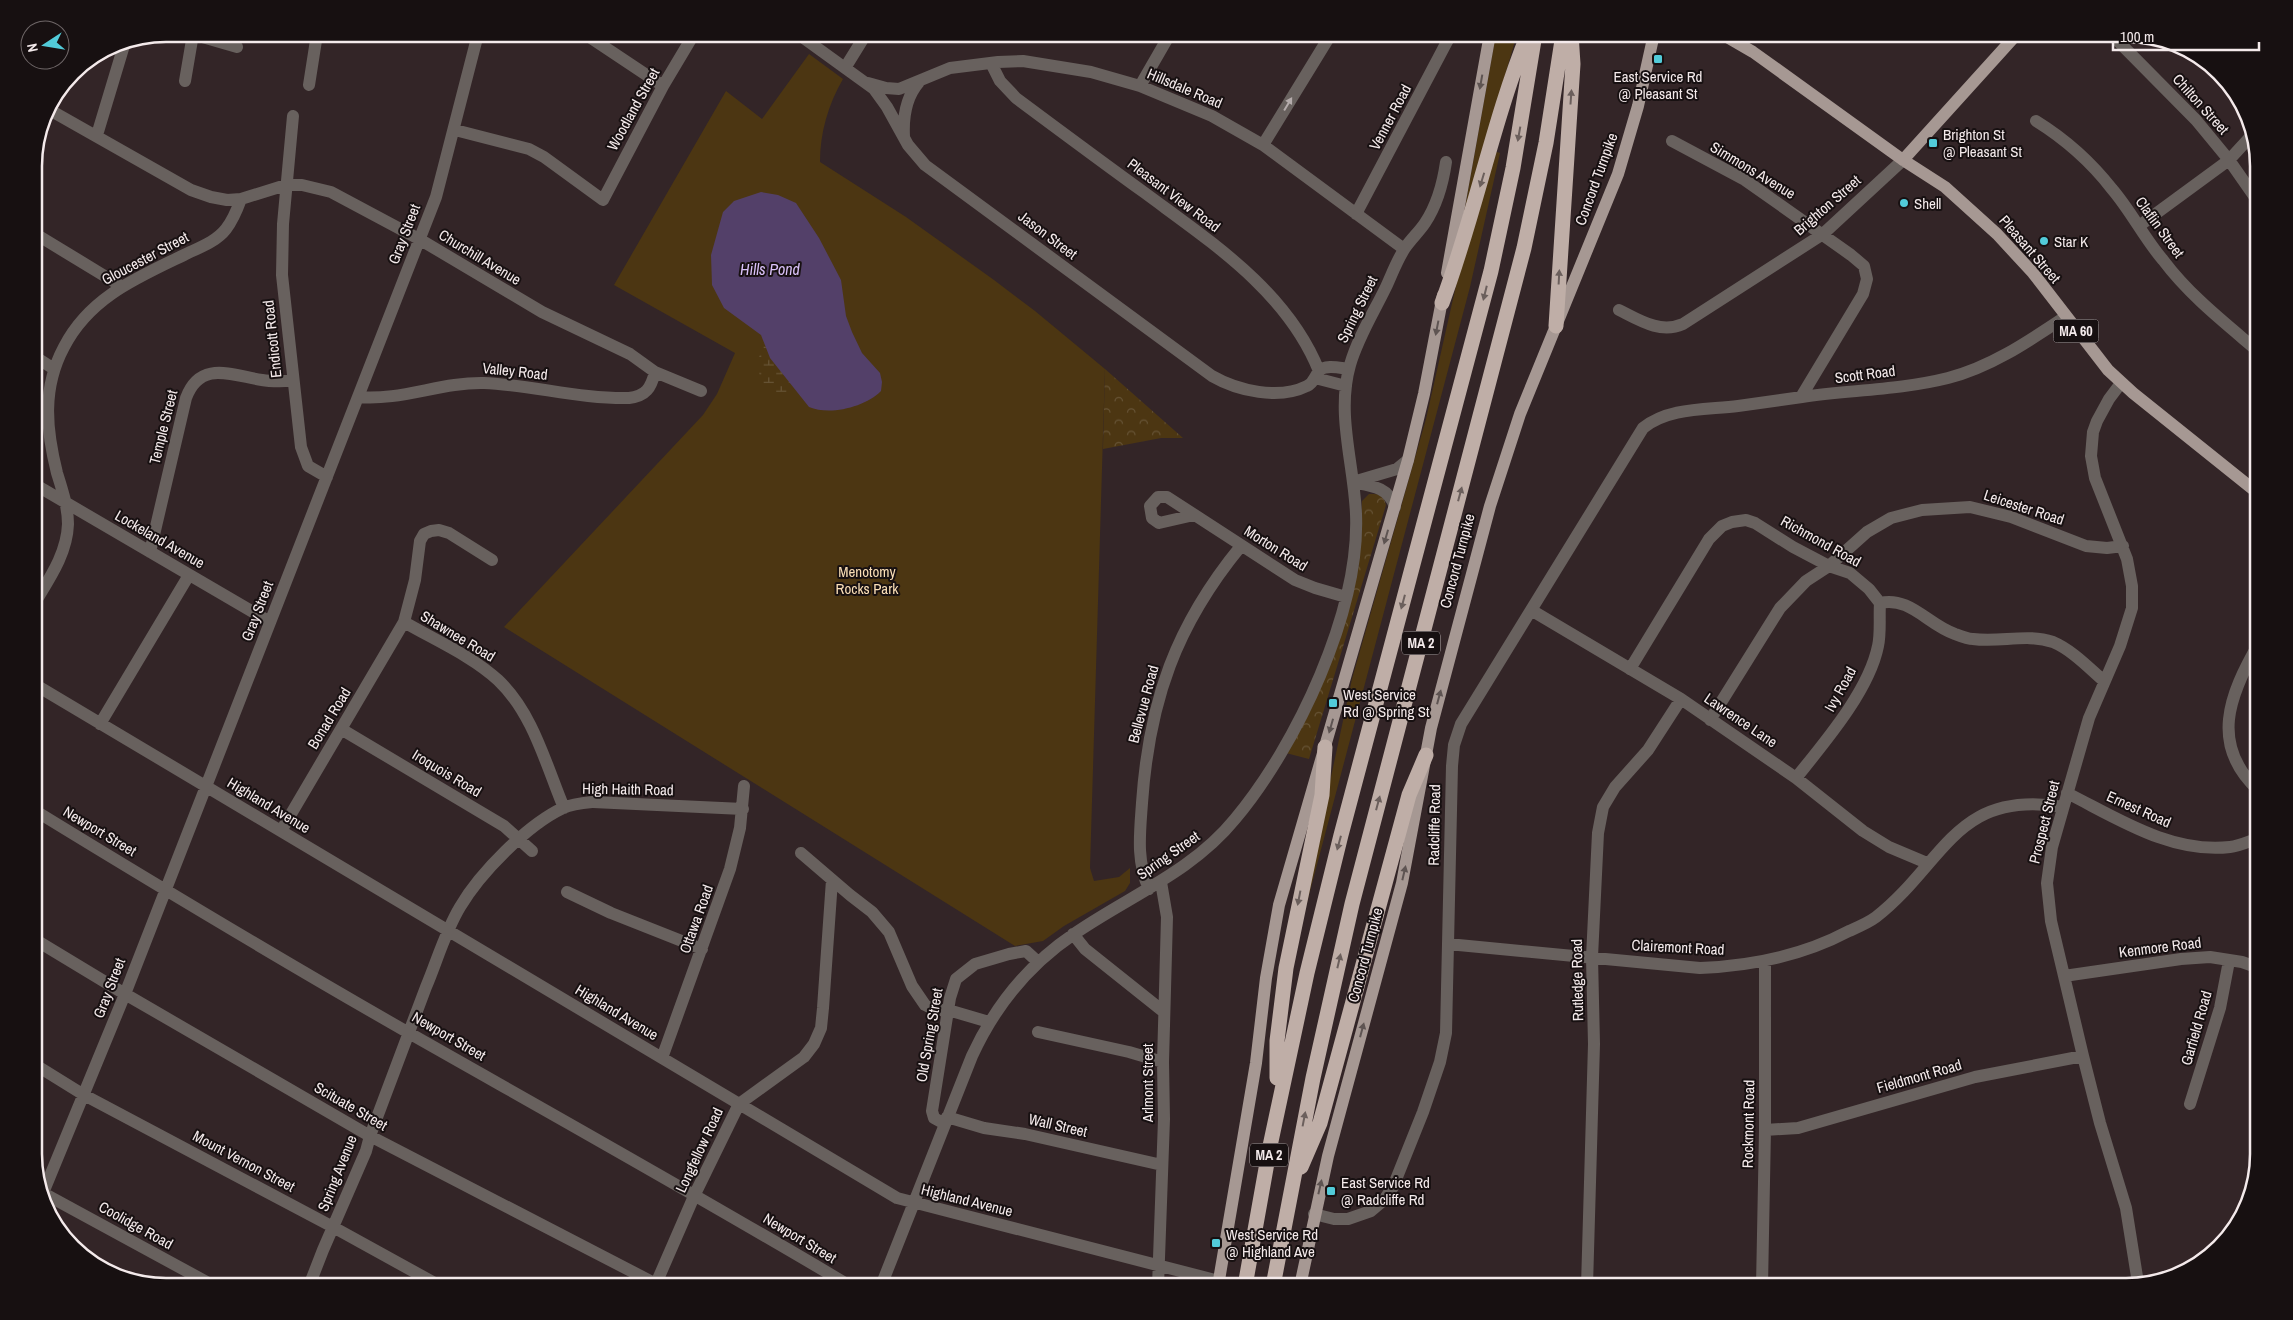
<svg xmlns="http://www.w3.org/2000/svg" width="2293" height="1320" font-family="'Archivo Narrow',sans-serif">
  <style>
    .green { fill: #4c3612 }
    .forest { fill: url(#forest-crowns) }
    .wetland { fill: url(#wetland-marsh) }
    .water { fill: #534069 }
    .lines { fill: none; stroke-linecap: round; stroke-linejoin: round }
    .minor { stroke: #68615e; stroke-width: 12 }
    .major { stroke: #a69893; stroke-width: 12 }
    .highway { stroke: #bfaea7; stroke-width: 15 }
    .oneway { fill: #5e5452 }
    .oneway2 { fill: #6b5f5c }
    .oneway3 { fill: #b5acac }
    .poi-dot { fill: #52cbd9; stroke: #171011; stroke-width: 2 }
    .labels { text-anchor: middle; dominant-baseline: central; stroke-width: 4; stroke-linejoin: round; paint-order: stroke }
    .shield { fill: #171011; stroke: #b2a9aa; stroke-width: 1 }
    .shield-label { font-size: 14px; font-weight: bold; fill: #f4eaeb }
    .poi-label { font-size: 15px; fill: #f4eaeb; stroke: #171011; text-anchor: start }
    .street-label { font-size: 15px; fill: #f4eaeb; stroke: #171011 }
    .park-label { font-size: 15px; fill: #fbdfb7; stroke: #171011 }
    .water-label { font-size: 16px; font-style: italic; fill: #dac2f9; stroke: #171011 }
    .rim { fill: none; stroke: #f4eaeb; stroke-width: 2.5 }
  </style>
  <defs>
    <pattern id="forest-crowns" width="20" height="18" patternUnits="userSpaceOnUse" patternTransform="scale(1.25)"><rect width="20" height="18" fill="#4c3612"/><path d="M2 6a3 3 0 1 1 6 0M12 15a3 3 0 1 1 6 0" fill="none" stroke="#665335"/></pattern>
    <pattern id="wetland-marsh" width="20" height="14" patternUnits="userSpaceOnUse" patternTransform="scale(1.25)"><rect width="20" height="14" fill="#4c3612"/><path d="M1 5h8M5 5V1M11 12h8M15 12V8" fill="none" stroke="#665335"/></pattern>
  </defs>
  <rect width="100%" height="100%" fill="#332527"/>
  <path class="green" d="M1496,34H1517L1462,224Z
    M809,54L843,79C828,105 820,133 820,162L906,217L994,280L1035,311L1105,369L1090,868L1094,881L1119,877L1130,868V883L1125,891L1064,926L1043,941L1015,946L504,627L703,415L717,394L735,353L614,285L726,91L762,119Z
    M1497,152L1500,153L1470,287L1305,910L1323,814L1352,679L1426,419L1460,268L1495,153Z"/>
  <path class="forest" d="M1105,369L1183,438H1161L1103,449Z
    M1369,494C1379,494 1383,494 1386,505L1309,759L1286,753L1352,593L1359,564L1362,501Z"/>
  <path class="wetland" d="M764,343L770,358L800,395C785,391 778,402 762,386L757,363Z"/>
  <path class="water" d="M761,192L778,195L796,203L819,238L841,280L846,316L852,332L862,353L880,373L882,382L881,391C865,407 830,416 809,407L770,358L761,335L724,308L712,285L711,255L723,212L734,201Z"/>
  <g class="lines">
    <path class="minor" d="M192,34L237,47
      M585,34L663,86
      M798,34L874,89L887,107L908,145L925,165L1212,376C1238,391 1279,400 1307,386C1314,383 1314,377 1319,371C1325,364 1340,368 1349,369
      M2111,34L2196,120L2229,160L2259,203
      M991,63L1000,81L1016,98C1059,130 1102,162 1145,193C1211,242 1287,291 1319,371
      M845,68L866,34
      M185,81L193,34
      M868,83L886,88L899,89L950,68L998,62L1023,61L1091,72L1140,86L1212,116L1263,145L1404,249
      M309,85L317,34
      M1140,86L1170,34
      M48,109L191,190L211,197L227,200L241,199L286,185H302L331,192L419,239L542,312L630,354L655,372L701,391
      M293,116L283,224L282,275L301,447L308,466L327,477
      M2036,121C2065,139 2091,162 2112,189C2131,211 2144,238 2163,260C2190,296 2225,323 2259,352
      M455,130L529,149L544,157L603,200L663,86L694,34
      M97,135L125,42
      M904,136C903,117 906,97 919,82
      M1672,141L1745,180L1851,255L1864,266L1867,279L1863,294L1801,397
      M1263,145L1331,34
      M1356,214L1451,34
      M2139,226L2229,160L2252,135
      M34,233L121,286
      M1619,310C1639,320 1660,334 1683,324L1823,234L1903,160
      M34,356L54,369
      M1315,378L1346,386
      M2121,383L2109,399L2097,421L2093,432L2091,456L2095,478L2127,559L2132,586V608L2120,646L2089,718L2052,847L2047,883L2051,921L2083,1056L2100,1123L2126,1208L2138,1283
      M358,397C401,401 441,382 484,383C532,385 580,399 629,398C646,396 651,388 655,372
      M1353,482L1397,469L1408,460
      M1356,483C1373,486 1389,488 1395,507
      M34,484L270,622
      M1194,515L1159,523L1152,518L1150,506L1158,497H1167L1295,580L1315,588L1346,597
      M150,552L186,398C200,360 231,375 262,380C272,382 283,381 293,381
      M34,604C49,579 67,554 68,524C68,507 62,489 57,473C46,429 42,388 64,347C89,298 136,278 184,255C198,248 216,242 226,229C233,220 237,210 241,199
      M1531,610L1681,699L1796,778L1863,831L1889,847L1927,863
      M404,622C435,640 472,656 498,680C533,713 546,765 564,808
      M2259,643C2229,695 2209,745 2259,791
      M1630,669L1709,539L1722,526L1732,522L1746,520L1755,523L1793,547L1829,566L1850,573L1869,589L1880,603C1910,596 1928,625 1955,634C1960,636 1967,639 1973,639C2000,643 2026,633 2053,642C2072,650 2089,668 2104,681
      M34,684L897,1198L1219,1281
      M1710,720L1780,608L1806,581L1829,566L1867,532L1891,518L1922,510L1970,507L2011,517L2086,546L2107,548L2123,546
      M100,724L189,575
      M341,729L504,826L532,851
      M1796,778C1824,743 1869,691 1878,646C1881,633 1879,617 1880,603
      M2067,793C2117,818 2171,854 2230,847C2239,846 2250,841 2259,838
      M34,810C158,886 283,961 409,1033C557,1117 704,1199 850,1286
      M281,831L404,622L415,580L420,541L424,534L431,531L439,530L449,533L492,560
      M801,853L850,895L872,912L889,932L912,986L925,1005L933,1009L955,1012L989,1022
      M1149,889C1136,861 1140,832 1142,803C1149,701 1176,625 1241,546
      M567,892L611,913L702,949
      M1073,934L1085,949L1164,1012
      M34,939L125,994L370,1136L660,1286
      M1448,944L1700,968C1753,966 1802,956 1849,931C1858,927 1868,923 1876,917C1945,863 1955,789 2063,807
      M2064,976L2181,959L2210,957L2242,962L2259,968
      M1038,1032L1129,1052L1163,1062
      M662,1058L730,869L740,828L744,786
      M34,1064L84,1095L333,1227L440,1286
      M2190,1104L2220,1008L2229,961
      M947,1117L984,1128L1025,1134L1162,1165
      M945,1124L934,1118L932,1111L950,998L956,979L975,964L1009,954L1026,951L1038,962
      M1765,1130L1798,1128L1975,1077L2083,1056
      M43,1193L125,994L436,197L478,34
      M43,1193L214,1286
      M1314,1214L1334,1219H1348L1371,1211L1384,1200L1393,1187L1423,1112L1440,1062L1446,1033L1452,766L1454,745L1461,724L1643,428C1669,407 1707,410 1738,406C1759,403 1780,400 1802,397C1850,390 1900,390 1948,378C1991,367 2029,341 2065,317
      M309,1286L323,1250L366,1151L370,1136C388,1087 407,1037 426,987C437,961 445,932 460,907C480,873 527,825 563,808C572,804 583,803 593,802L743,809
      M655,1286L695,1194L739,1104L804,1057L814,1044L821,1028L823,1008L832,880
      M881,1286L972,1056C995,1006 1028,965 1074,934C1129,896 1192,872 1235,819C1297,745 1360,611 1356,514C1354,464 1336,414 1350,365C1358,337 1374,312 1386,287C1392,274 1397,260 1405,248C1411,239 1419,232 1425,223C1437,205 1443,183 1446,162
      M1158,1286L1164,1119L1163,1062L1167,917L1161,882
      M1587,1286L1594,1044L1592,957L1598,833L1603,807L1615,787L1648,750L1681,699
      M1762,1286L1765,1130V962"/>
    <path class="major" d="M1722,34L1753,52L1903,160L1945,187L1997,234L2033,273L2108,370L2133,393L2259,494
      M1903,160L2017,34
      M1447,273L1490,34
      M1218,1286L1256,1063L1266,978L1279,905L1408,460L1424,394L1443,295
      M1300,1286L1328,1156L1402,883L1431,728L1490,506L1520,414L1618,174L1638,106L1654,34"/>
    <path class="highway" d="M1442,303C1475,215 1493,120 1528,34
      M1556,326L1573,64L1571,34
      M1277,1078V1041L1286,968L1322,795L1325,747
      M1301,1167L1320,1123L1409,795L1426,755
      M1245,1286L1270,1146L1307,973L1341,835L1491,271L1513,168L1535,34
      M1273,1286L1313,1078L1352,904L1524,248L1546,143L1563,34"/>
  </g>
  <defs><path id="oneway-solid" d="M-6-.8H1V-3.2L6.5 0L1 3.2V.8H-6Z" transform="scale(1.25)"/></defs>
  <g class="oneway">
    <use href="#oneway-solid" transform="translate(1481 82) rotate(100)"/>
    <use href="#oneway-solid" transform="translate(1437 328) rotate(101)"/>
    <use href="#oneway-solid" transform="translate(1386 537) rotate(106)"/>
    <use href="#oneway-solid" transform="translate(1439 697) rotate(-75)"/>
    <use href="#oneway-solid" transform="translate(1331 726) rotate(106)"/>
    <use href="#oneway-solid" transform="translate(1404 873) rotate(-77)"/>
    <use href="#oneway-solid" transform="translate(1362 1030) rotate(-75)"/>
    <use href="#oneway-solid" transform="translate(1320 1187) rotate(-77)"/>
  </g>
  <g class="oneway2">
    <use href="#oneway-solid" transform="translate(1571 97) rotate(-86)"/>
    <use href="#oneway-solid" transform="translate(1519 134) rotate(100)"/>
    <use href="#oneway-solid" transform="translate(1482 180) rotate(107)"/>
    <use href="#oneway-solid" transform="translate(1559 277) rotate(-87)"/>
    <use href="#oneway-solid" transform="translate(1485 293) rotate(104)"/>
    <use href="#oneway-solid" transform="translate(1460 494) rotate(-75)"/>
    <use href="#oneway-solid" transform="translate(1403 602) rotate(105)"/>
    <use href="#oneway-solid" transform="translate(1378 803) rotate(-75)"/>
    <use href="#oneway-solid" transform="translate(1339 843) rotate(105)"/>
    <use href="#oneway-solid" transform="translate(1299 898) rotate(101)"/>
    <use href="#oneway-solid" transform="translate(1339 961) rotate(-77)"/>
    <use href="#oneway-solid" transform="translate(1304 1119) rotate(-79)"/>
  </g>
  <use class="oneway3" href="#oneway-solid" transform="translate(1288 104) rotate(-59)"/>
  <g class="poi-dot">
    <rect x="1653" y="54" width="10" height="10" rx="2.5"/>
    <rect x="1928" y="138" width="10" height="10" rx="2.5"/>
    <circle cx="1904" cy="203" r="5"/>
    <circle cx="2044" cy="241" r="5"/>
    <rect x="1328" y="698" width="10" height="10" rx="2.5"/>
    <rect x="1326" y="1186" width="10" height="10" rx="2.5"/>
    <rect x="1211" y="1238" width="10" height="10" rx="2.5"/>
  </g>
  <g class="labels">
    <g class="shield">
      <rect x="2053.5" y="319.5" width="45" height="23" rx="4"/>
      <rect x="1402" y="631.5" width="38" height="23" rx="4"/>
      <rect x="1250" y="1143.5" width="38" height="23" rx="4"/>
    </g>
    <g class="shield-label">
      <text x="2076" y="331">MA 60</text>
      <text x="1421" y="643">MA 2</text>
      <text x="1269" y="1155">MA 2</text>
    </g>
    <g class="poi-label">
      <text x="1658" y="76" text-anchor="middle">East Service Rd<tspan x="1658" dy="17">@ Pleasant St</tspan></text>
      <text x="1943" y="134">Brighton St<tspan x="1943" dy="17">@ Pleasant St</tspan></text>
      <text x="1914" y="203">Shell</text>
      <text x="2054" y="241">Star K</text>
      <text x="1343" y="694">West Service<tspan x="1343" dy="17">Rd @ Spring St</tspan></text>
      <text x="1341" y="1182">East Service Rd<tspan x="1341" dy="17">@ Radcliffe Rd</tspan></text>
      <text x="1226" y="1234">West Service Rd<tspan x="1226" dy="17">@ Highland Ave</tspan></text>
    </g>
    <g class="street-label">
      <text transform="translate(1185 88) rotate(23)">Hillsdale Road</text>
      <text transform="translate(2201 104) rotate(48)">Chilton Street</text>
      <text transform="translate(633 109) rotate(-61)">Woodland Street</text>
      <text transform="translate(1390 117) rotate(-62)">Venner Road</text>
      <text transform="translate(1753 170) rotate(31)">Simmons Avenue</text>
      <text transform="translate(1596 179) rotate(-70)">Concord Turnpike</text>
      <text transform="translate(1174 195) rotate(37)">Pleasant View Road</text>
      <text transform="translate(1827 205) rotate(-41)">Brighton Street</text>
      <text transform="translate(2160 227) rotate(54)">Claflin Street</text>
      <text transform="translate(404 234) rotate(-69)">Gray Street</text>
      <text transform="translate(1048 235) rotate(37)">Jason Street</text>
      <text transform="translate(2030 249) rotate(49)">Pleasant Street</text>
      <text transform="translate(480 257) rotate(31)">Churchill Avenue</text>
      <text transform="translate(145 258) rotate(-28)">Gloucester Street</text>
      <text transform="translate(1357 309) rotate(-64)">Spring Street</text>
      <text transform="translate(272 339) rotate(-96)">Endicott Road</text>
      <text transform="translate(515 371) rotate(6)">Valley Road</text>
      <text transform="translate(1865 374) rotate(-7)">Scott Road</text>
      <text transform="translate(163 427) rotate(-76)">Temple Street</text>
      <text transform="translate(2024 507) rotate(18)">Leicester Road</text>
      <text transform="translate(160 539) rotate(30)">Lockeland Avenue</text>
      <text transform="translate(1821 541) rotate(29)">Richmond Road</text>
      <text transform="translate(1276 548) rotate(32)">Morton Road</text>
      <text transform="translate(1457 561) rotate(-75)">Concord Turnpike</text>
      <text transform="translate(257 611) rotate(-69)">Gray Street</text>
      <text transform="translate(458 636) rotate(31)">Shawnee Road</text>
      <text transform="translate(1840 689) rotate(-61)">Ivy Road</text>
      <text transform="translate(1143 704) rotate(-75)">Bellevue Road</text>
      <text transform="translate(329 718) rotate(-59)">Bonad Road</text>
      <text transform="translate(1741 720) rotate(34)">Lawrence Lane</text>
      <text transform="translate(447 773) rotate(31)">Iroquois Road</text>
      <text transform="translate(628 789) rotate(1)">High Haith Road</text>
      <text transform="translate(269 805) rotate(31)">Highland Avenue</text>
      <text transform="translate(2139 809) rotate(24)">Ernest Road</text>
      <text transform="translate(2044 822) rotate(-76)">Prospect Street</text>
      <text transform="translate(1434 825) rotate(-89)">Radcliffe Road</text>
      <text transform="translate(100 831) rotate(31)">Newport Street</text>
      <text transform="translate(1168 855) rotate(-35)">Spring Street</text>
      <text transform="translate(696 919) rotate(-70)">Ottawa Road</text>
      <text transform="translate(1678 947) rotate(3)">Clairemont Road</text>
      <text transform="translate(2160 947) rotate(-7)">Kenmore Road</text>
      <text transform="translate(1365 955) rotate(-75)">Concord Turnpike</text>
      <text transform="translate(1577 980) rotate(-91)">Rutledge Road</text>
      <text transform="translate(109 988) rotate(-69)">Gray Street</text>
      <text transform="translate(617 1012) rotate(31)">Highland Avenue</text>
      <text transform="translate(2196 1028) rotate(-74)">Garfield Road</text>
      <text transform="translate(929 1035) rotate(-80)">Old Spring Street</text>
      <text transform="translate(449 1036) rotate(30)">Newport Street</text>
      <text transform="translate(1919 1076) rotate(-16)">Fieldmont Road</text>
      <text transform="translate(1147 1083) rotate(-90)">Arlmont Street</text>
      <text transform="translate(351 1106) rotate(30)">Scituate Street</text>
      <text transform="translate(1748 1124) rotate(-89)">Rockmont Road</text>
      <text transform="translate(1058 1125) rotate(13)">Wall Street</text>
      <text transform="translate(699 1150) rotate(-65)">Longfellow Road</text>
      <text transform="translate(244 1161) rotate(28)">Mount Vernon Street</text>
      <text transform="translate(337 1173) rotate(-68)">Spring Avenue</text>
      <text transform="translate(967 1200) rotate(14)">Highland Avenue</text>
      <text transform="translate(136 1225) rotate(29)">Coolidge Road</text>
      <text transform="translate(800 1238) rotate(31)">Newport Street</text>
    </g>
    <g class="park-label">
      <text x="867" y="571">Menotomy<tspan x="867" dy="17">Rocks Park</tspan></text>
    </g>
    <g class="water-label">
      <text x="770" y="269">Hills Pond</text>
    </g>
  </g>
  <path d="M0 0H2293V1320H0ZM166 42H2126A124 124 0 0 1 2250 166V1154A124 124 0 0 1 2126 1278H166A124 124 0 0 1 42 1154V166A124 124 0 0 1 166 42Z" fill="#171011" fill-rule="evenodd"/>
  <path class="rim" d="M166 42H2126A124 124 0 0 1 2250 166V1154A124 124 0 0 1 2126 1278H166A124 124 0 0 1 42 1154V166A124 124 0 0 1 166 42Z"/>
  <g transform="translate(45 45) rotate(258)"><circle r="24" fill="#171011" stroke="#6f6768"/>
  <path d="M0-4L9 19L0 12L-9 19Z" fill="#52cbd9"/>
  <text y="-8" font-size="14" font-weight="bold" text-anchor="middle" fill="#f4eaeb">N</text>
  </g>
  <path d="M2113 42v8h146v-8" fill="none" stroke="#f4eaeb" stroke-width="2.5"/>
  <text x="2120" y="42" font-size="15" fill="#f4eaeb" stroke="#171011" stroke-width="4" paint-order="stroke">100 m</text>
</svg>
